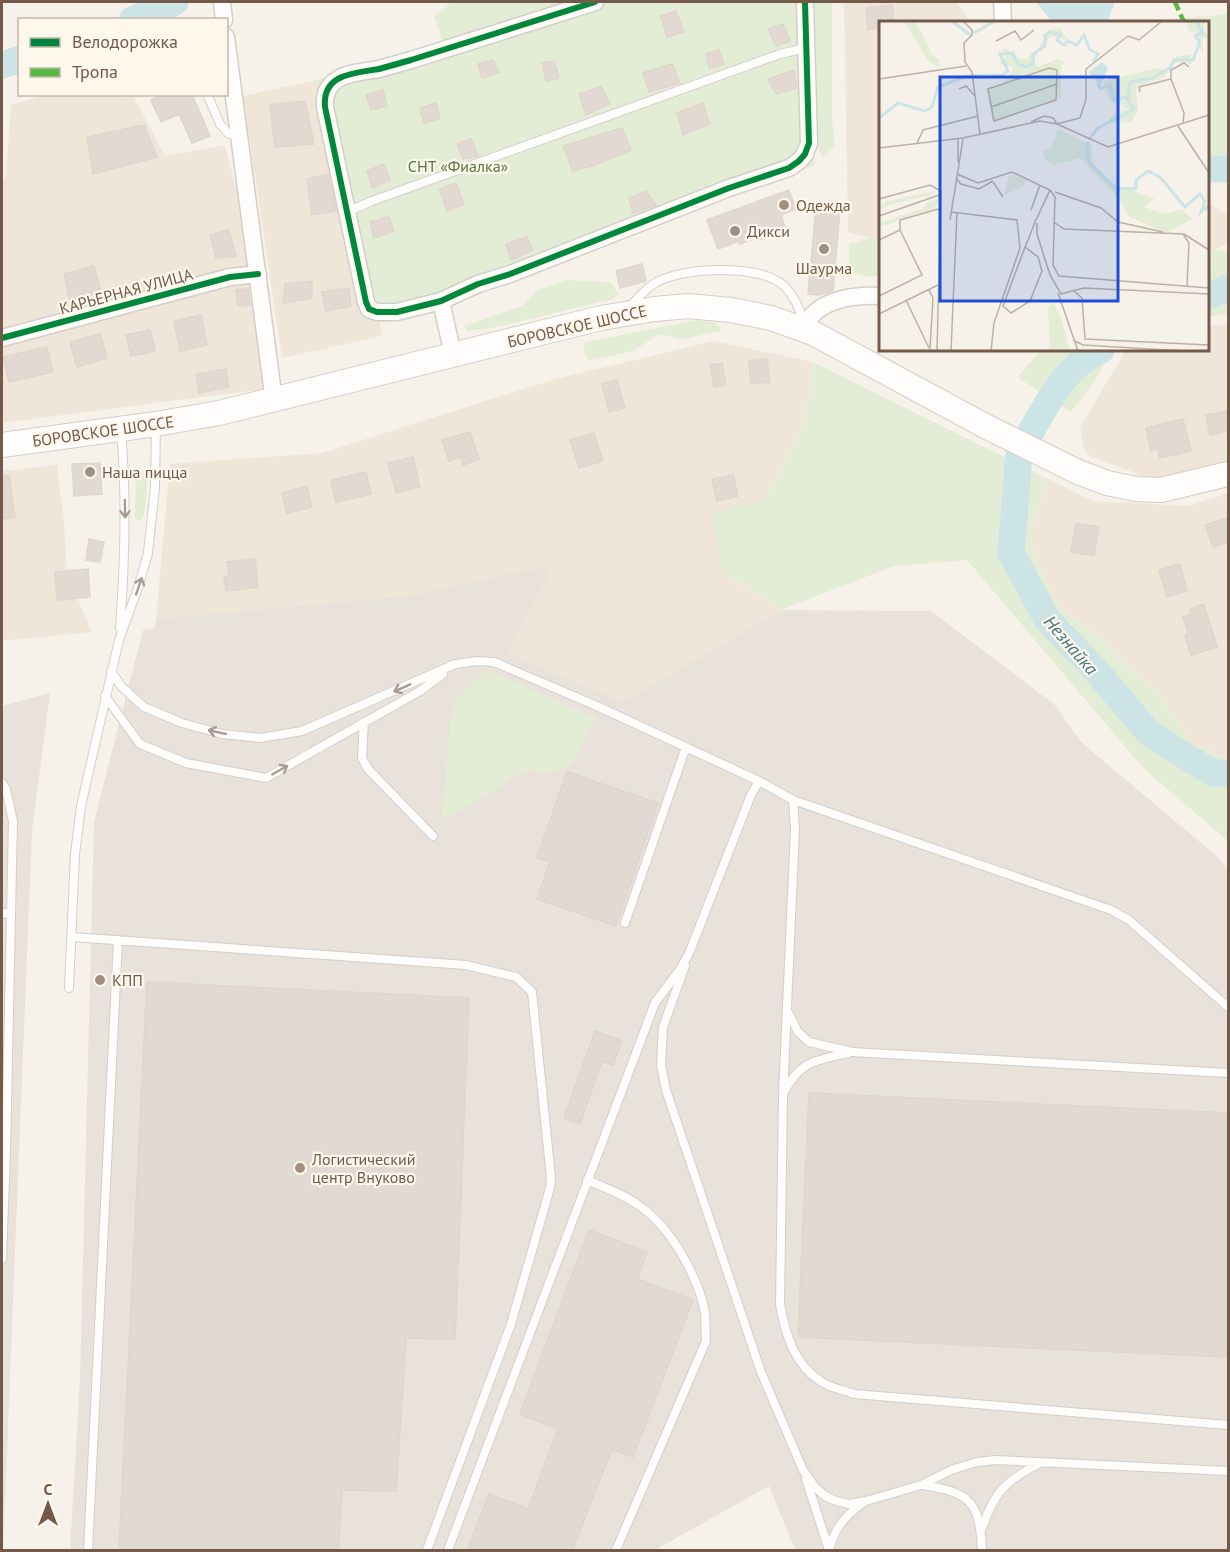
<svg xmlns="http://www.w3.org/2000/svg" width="1230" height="1552" font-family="'PT Sans',sans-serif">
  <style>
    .residential { fill: #efe5d8 }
    .industrial { fill: #e8e2db }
    .green { fill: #e3ecd5 }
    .water { fill: #cce4e6 }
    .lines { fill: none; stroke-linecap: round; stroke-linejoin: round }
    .river { stroke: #cce4e6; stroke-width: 27 }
    .building { fill: #e2dad2; stroke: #dfd5cc; stroke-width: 1.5 }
    .service-casing { stroke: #d4cec7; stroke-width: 10 }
    .minor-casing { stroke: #d4cec7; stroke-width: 19 }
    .secondary-casing { stroke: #d5cec6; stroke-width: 26 }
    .service { stroke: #fefdfc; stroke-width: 8 }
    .minor { stroke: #fefdfc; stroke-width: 16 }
    .secondary { stroke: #fefdfc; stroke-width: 24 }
    .quiet { stroke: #58b947; stroke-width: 4.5; stroke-dasharray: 9 4.5; stroke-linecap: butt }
    .cycleway-casing { stroke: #fef7eb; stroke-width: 10 }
    .cycleway { stroke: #00873e; stroke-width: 6 }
    .oneway { stroke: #ab9b92 }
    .poi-dot { fill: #a18f83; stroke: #fef7eb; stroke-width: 2 }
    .labels { text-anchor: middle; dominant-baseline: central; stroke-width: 4.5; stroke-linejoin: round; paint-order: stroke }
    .park-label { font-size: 16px; fill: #537844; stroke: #fef7eb }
    .poi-label { font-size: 16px; fill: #735a4b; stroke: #fef7eb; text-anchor: start }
    .street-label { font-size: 16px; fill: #735a4b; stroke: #fef7eb }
    .water-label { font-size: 18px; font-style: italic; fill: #43747f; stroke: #fef7eb }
    .inset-river { fill: none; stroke: #cce4e6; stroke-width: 3 }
    .inset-road { fill: none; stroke: #beb0a5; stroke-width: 1.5 }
    .view { fill: #1d4ed8; fill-opacity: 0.15; stroke: #1d4ed8; stroke-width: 3 }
    .inset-edge { fill: none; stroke: #735a4b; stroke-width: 3 }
  </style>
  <rect width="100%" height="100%" fill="#f6f2ea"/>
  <path class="residential" d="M844,2H956L971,22H880V241L848,232Z
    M316,80L361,319L379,317L382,336L282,358L243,96Z
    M119,94L121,98L133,95L165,156L225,145L248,236L263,389L2,423V184L6,175L11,105L46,95Z
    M1208,202L1228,216V243L1208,254Z
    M1228,324V467L1162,483L1085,454L1080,428L1124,353L1131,350H1208V326Z
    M713,341L813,362L805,424L766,498L723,572L781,610L623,702L507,653L548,576L546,566L408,596L156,619L170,464L322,453L552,380Z
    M57,465L64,521L67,574L92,632L2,641V471Z
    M1048,479L1092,501L1188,506L1228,493V759L1192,744L1159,694L1120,659L1101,639L1064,611L1050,591L1040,569L1033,546V524Z"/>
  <path class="industrial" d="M546,566L548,576L507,653L623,702L781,610L931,611L1055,705L1081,742L1219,858L1228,871V1550H795L769,1486L655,1550H70L80,1378L94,822L143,630L155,628L156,619L408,596Z
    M50,693L32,831L3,1550H2V706Z"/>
  <path class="green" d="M452,2H802L815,165L453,301L387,317L361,320L316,80L443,42L434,16Z
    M814,2H832V120L835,146L823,157L819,150Z
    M1228,14V184L1208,175V22H1146Z
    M869,238L880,241V275L868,277L849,272V244Z
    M1212,250L1228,251V314L1208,317V255Z
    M565,280L611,282L618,294L613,299L492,328L467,331L464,326L522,306L536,291Z
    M697,320L715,322L722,330L681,340L660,334L633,351L593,360H589L583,350L585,342Z
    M1042,350H1111L1095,381L1071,412L1017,377Z
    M813,362L1048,479L1033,524V546L1040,569L1050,591L1064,611L1101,639L1120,660L1159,694L1192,744L1228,759V841L1144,769L967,560L894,566L781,610L723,572L711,513L766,498L805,424Z
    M146,471C147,487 148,505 141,521L135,519L136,472Z
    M490,671L596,718L571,765C557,770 543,776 529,769L449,817L442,818L451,717L455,700L482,674Z"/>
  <path class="water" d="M1036,2H1115L1107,22H1052Z"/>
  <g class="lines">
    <path class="river" d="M132,20L175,2
      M2,65L20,59
      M1208,169H1228
      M1208,296L1228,288
      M1029,435C1048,403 1065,365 1101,350
      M1019,455L1011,553L1047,619L1099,674L1148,732L1212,773H1228"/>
  </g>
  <path class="building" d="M892,5L894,22H880V28L868,30L866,8Z
    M676,11L684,32L667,37L661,16Z
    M783,24L790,41L776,46L768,29Z
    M719,50L724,65L709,68L706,54Z
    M493,60L499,72L482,78L478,64Z
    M554,61L559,78L546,81L542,63Z
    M672,64L680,83L649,92L643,73Z
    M794,70L797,88L776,94L768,79Z
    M601,87L610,104L586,115L579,94Z
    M383,90L387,106L371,110L366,95Z
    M164,94H192L210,136L192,143L179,114L161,122L151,100Z
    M305,101L314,144L275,147L270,105Z
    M436,103L440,119L424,123L420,108Z
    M703,103L709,124L683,135L677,113Z
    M144,125L157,157L93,174L87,137Z
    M622,128L631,150L595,165L573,171L563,146Z
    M471,139L478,156L463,159L457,144Z
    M384,164L390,180L372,188L367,171Z
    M328,174L336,211L312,215L307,179Z
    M456,183L464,204L447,211L439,189Z
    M789,190L796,209L781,215L786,230L757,241L756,238L740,244L739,241L718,249L707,220Z
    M646,191L656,205L633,213L629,198Z
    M816,206L840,208L833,291L819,295L808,294Z
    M389,217L394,231L374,238L370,222Z
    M229,230L236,256L216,258L210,235Z
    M527,237L533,250L511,260L506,244Z
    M642,264L646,281L620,288L616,271Z
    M94,266L101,292L70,301L64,274Z
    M312,281V298L283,303L285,284Z
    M349,288L351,306L326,311L322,292Z
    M248,289L250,305L238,306L236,290Z
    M201,315L207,345L180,351L174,321Z
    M150,330L155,351L131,356L126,335Z
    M100,334L107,358L77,367L70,342Z
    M47,347L53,372L9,382L3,357Z
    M767,359L770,382L751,384L749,361Z
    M722,363L726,385L714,387L710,365Z
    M226,369L229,387L199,393L196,374Z
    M617,380L625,408L609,412L602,384Z
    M1228,411V431L1210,435L1206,415Z
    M1183,419L1191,451L1160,458L1158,449L1151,451L1146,428Z
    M470,432L479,459L463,465L461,457L449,461L442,440Z
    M594,433L603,461L579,468L570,440Z
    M413,457L420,487L396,493L388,463Z
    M100,463L102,494L74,496L72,464Z
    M366,472L371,494L336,502L331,480Z
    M9,475L15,517L2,519V476Z
    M733,475L738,496L717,501L712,479Z
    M307,486L312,507L287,513L282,493Z
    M1228,518V542L1213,547L1205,525Z
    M1076,523L1099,527L1094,556L1071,552Z
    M89,539L104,542L100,562L86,560Z
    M255,559L258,587L226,591L224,577L229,576L227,562Z
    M1180,564L1187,591L1167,597L1159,570Z
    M88,569L90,597L57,600L55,572Z
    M1204,604L1217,647L1191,655L1185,636L1188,633L1183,617L1190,615V609Z
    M567,772L658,803L616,926L537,899L550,862L537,858Z
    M147,982L469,998L455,1339L406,1338L396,1491L342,1490L338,1551H119Z
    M595,1031L622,1041L613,1065L602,1061L580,1124L564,1118Z
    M809,1093L1228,1113V1357L798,1337Z
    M589,1230L647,1252L637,1279L693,1300L633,1457L612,1449L572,1551H467L489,1494L528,1509L558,1429L520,1414Z"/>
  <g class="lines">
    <g class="service-casing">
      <path id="service" d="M207,94L220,124L229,134L239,135
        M347,212L372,201L780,54L806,48
        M629,307C638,299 646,287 657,282C685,267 758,264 783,285C795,296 801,312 805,326
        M120,628C125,562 127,497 121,431
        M111,671L121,686L144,707L182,723L222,734L260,738L302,731L455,664L478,661L494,662L599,707L759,781L751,795L690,951L681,968L655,1003L448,1550
        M105,696L140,744L186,763L266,778L420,691L443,674
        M364,722L362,758L368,769L433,836
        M759,781L793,800L795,829L783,1095L780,1304C785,1334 795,1366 822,1382C831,1388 844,1390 854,1394L1228,1425
        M2,783L6,789L13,821L6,1151L2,1259
        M793,800L1111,910L1129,920L1228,1007
        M2,914L11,912
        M625,923L686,747
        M72,937L466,965L516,977L532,992L551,1178L550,1188L511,1324L427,1550
        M685,966L663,1027L661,1065L666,1090L761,1372L803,1470L815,1487L825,1496L836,1501L849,1504L866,1501L921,1485L951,1470L977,1462L996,1460L1228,1471
        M69,988L75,854L81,806L119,640L138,588L148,553L155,488L156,425
        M789,1014L798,1032L809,1042L852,1052L1228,1073
        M784,1092C800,1061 816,1060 848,1053
        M587,1180C605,1188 626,1195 641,1207C671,1228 699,1278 705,1313C706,1322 705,1332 706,1341L616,1550
        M806,1479L829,1550
        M922,1485C969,1492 980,1501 982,1550
        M981,1531C994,1492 1004,1482 1040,1463
        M88,1550L118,940
        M829,1550C834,1529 845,1515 863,1503"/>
    </g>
    <g class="minor-casing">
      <path id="minor" d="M222,2L224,20
        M595,2L411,60C400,63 390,66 379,69C354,73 322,74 325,107L366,302L369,309L377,312H397L441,301L478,284L510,274L729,188L789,168L799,161L805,154L809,143L805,2
        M1002,2L1003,22
        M226,37L274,401
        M441,301L453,355
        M805,329C813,299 855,295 880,296
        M2,338L230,277L258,274"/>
    </g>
    <g class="secondary-casing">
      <path id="secondary" d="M2,445L156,424L219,413L601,318L655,309L688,306L731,310L771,318L813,333L987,427L1078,472L1107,483L1136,489L1161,490L1228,474"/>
    </g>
    <use href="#service" class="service"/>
    <use href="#minor" class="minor"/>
    <use href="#secondary" class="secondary"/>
    <path class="quiet" d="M1175,2L1184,22"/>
    <g class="cycleway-casing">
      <path id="cycleway" d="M595,2L411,60C400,63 390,66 379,69C354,73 322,74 325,107L366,302L369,309L377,312H397L441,301L478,284L510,274L729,188L789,168L799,161L805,154L809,143L805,2
        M2,338L230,277L258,274"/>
    </g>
    <use href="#cycleway" class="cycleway"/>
  </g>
  <defs><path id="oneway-shaft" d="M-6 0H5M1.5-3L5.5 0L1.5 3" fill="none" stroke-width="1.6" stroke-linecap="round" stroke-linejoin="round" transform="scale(1.5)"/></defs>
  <g class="oneway">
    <use href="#oneway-shaft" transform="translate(125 509) rotate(89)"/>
    <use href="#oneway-shaft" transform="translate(139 586) rotate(-71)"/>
    <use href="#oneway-shaft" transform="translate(402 688) rotate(156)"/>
    <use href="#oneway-shaft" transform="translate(217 732) rotate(-167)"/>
    <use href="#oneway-shaft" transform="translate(280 770) rotate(-30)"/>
  </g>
  <g class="poi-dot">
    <circle cx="784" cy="205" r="6"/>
    <circle cx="735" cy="231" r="6"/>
    <circle cx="824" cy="249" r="6"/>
    <circle cx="90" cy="472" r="6"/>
    <circle cx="100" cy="980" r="6"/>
    <circle cx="300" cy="1168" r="6"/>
  </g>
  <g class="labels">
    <g class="park-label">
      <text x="458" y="166">СНТ «Фиалка»</text>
    </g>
    <g class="poi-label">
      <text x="796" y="205">Одежда</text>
      <text x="747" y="231">Дикси</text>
      <text x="824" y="268" text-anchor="middle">Шаурма</text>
      <text x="102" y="472">Наша пицца</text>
      <text x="112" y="980">КПП</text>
      <text x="312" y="1159">Логистический<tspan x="312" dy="18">центр Внуково</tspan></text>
    </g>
    <g class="street-label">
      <text transform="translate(126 291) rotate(-15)">КАРЬЕРНАЯ УЛИЦА</text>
      <text transform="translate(577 326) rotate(-13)">БОРОВСКОЕ ШОССЕ</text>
      <text transform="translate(103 431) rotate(-8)">БОРОВСКОЕ ШОССЕ</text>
    </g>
    <g class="water-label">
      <text transform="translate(1071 645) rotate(49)">Незнайка</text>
    </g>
  </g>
  <g transform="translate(879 21)">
    <rect width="330" height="330" fill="#f6f2ea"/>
    <path d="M25,0H34L42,10L53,34L61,39L60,46L50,41ZM308,0H326L325,11L330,16L322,18L325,31L317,25L320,18L317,11L310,10ZM181,7L189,19L172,15L156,36V42L159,46L178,38L186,41L182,45V77L114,102L107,67L125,62L135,47L120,43L129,33L120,31L127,27L140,38H147L160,27L169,9ZM311,33L313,43L298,41L285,56L257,67L259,90L252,101L232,102L230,99L237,92L249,88L230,78L224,60L279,47L287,49L294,37ZM179,108L213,125V141L234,163L276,178L265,186L285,193L302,188L314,198L287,212L249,195L241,179L201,137L174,144L166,138L164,130L172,128ZM131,153L148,159L144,166L125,174ZM56,170L54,173L0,187L8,180ZM60,178L56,188L0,206V202L45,187L48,181ZM175,282L182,297L191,330H171L169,286Z" fill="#e3ecd5"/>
    <path d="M223,41L229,47L221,65L210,51Z" fill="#cce4e6"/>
    <path class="inset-river" d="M73,0L91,14M95,12L116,0M249,78L251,61L273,57L291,47L295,39H314L321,21L316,15L324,12L318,0M0,97L19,82L46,90L53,86L59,66L88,55L124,54L129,50L121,33L134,32L139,43L148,46L154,42V33L166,25V14L171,11L181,14L178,19L185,24L189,20L198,24L205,14L211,29L219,33L214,41M210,118L219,107L255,88L246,76L235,80L231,64L221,68L219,61M209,121L208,136L213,145L237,167L257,168V159L269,150L281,156L306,186L321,173L326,180L322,191L330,185"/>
    <path class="inset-road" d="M84,0L93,9V14L85,22L86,41L93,51L101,113M249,15L260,19L283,0M117,20L136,10L142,19L155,9M170,47L178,49L177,79L115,100L109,68ZM0,58L87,45M292,58V49L305,42L310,46M80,68L87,65L96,75M261,71L260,66L292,58L305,92L304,103M112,86L178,63M152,101L165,95L174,97L178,103L201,97L207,78V48L249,15M299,105L330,152M79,118V141M38,122L44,109L99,95M0,127L84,117L161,100L178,103L229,126L330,94M78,153L99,162L133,151L171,169L156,201L149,219L146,226L133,261L124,285L132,292L151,280L163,250L159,236L146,226M77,157L82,163L100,168L114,160M114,161L124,176M171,169L176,176L174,244L180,255L330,267M176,171L222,187L239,201L284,211M0,178L51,164L62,170L58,330M152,189L161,164M72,191L138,199L141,227L115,302L112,330M0,195L63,173M71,199L84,118M158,202V213L171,254L182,273L205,267L330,273M176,202L185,208L304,213L310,222L308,265M21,209V199L63,187M305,213L330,229M0,219L21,209L43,254L0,275M50,269L54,277L51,328M195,270L203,277L206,318L330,324M179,272L199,330M27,279L50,327M0,293L61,263M194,319L204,324L305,330M72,330L78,191"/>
    <path class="view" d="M61,56H239V280H61Z"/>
    <rect width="330" height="330" class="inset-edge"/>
  </g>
  <rect width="1230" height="1552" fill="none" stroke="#735a4b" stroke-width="6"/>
  <rect x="18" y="18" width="210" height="78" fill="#fef7eb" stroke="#c6b8ab" stroke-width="1.5"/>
  <rect x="30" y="38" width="30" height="9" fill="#00873e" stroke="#c6b8ab" stroke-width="1.5"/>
  <text x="72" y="48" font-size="18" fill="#735a4b">Велодорожка</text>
  <rect x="30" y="68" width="30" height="9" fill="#58b947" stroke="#c6b8ab" stroke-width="1.5"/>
  <text x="72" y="78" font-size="18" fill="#735a4b">Тропа</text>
  <g transform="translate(48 1504)" stroke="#fef7eb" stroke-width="4.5" paint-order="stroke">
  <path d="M0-4.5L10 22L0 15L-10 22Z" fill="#735a4b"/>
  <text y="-9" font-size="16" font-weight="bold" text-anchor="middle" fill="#735a4b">С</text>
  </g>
</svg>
